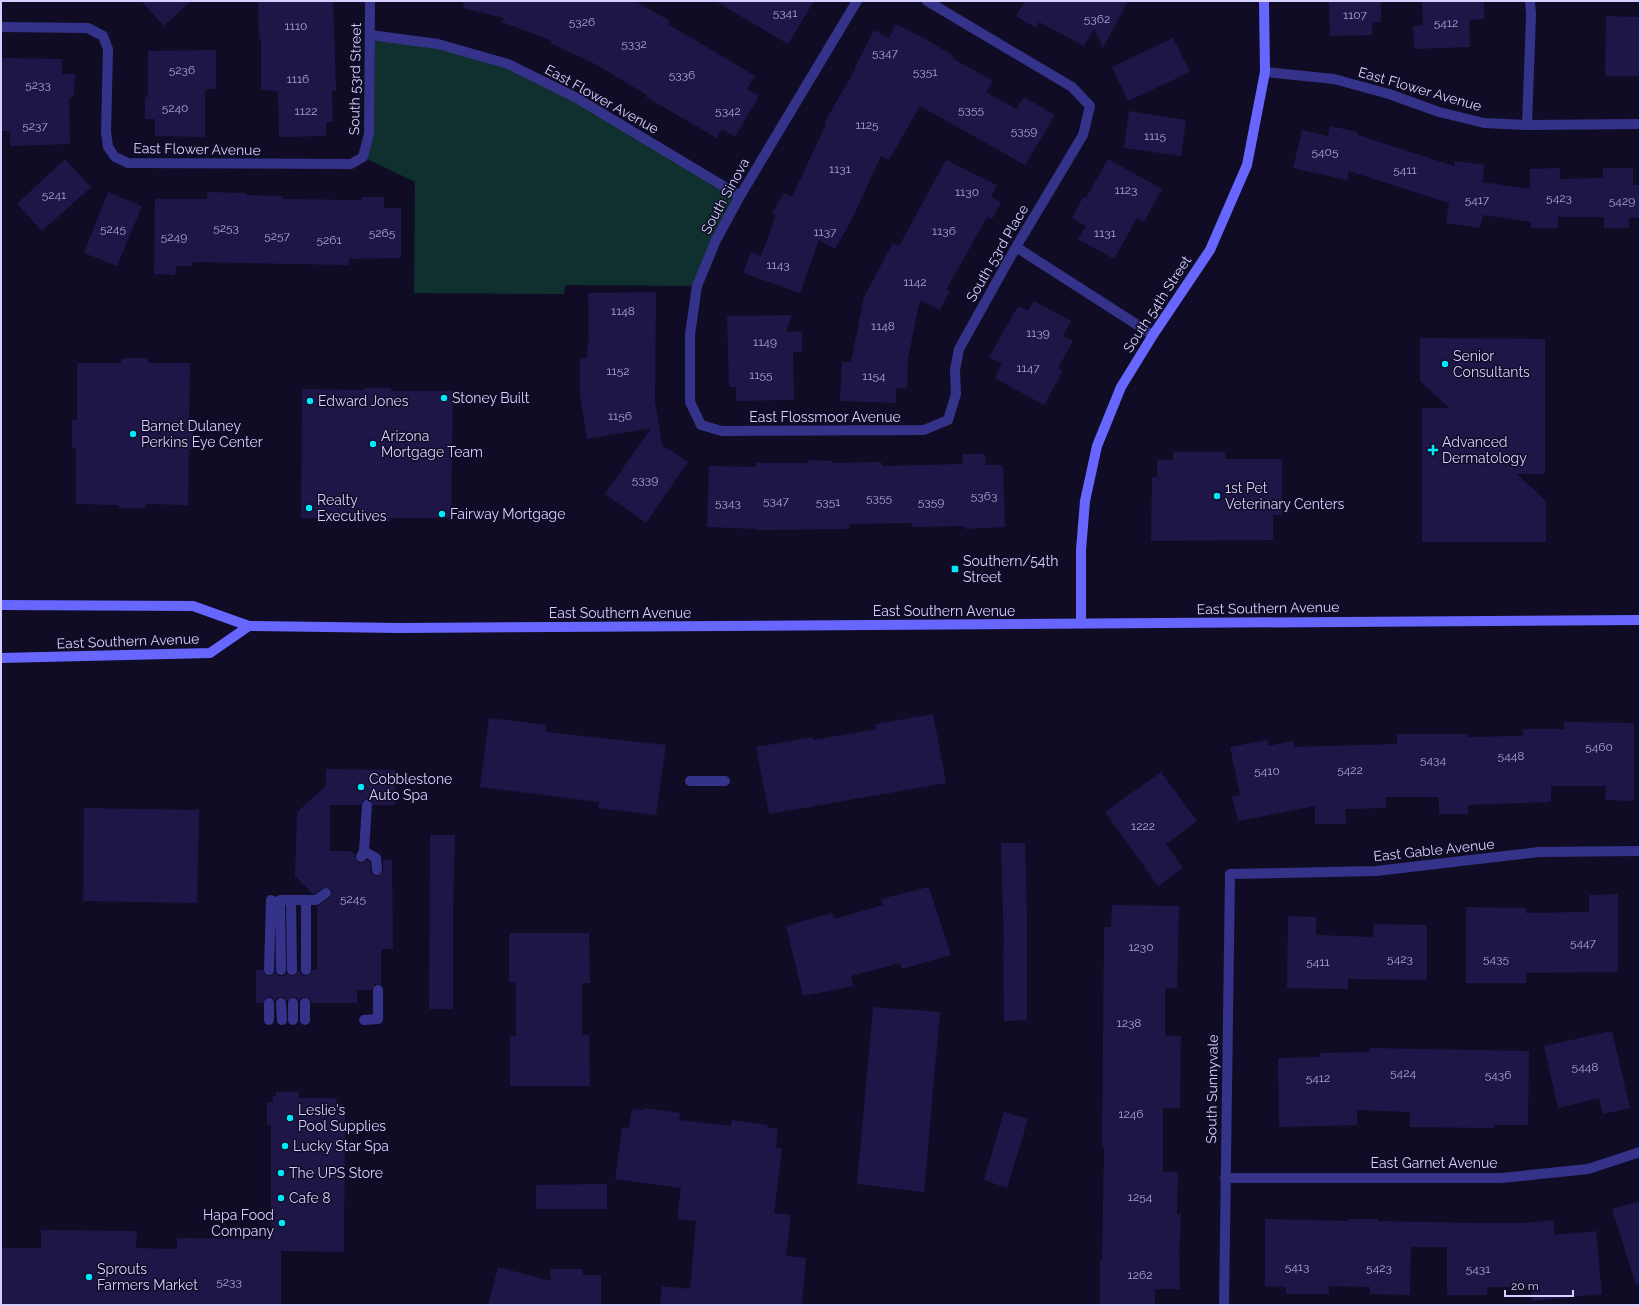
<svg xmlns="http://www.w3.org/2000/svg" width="1641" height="1306" font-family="Raleway,sans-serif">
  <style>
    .green { fill: #0f302e }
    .building { fill: #1f1648 }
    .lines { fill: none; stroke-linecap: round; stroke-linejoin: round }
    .lane { stroke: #343289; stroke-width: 10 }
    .street { stroke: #343289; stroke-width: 10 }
    .secondary { stroke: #6767ff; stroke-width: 10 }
    .poi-dot { fill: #00e8fb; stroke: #100c25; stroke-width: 1.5 }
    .labels { text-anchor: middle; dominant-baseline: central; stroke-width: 3; stroke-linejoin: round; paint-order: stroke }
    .number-label { font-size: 12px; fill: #a8a2d1 }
    .street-label { font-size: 14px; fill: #d5d0ff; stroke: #100c25 }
    .poi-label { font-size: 14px; fill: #d5d0ff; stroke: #100c25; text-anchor: start }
  </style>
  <rect width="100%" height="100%" fill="#100c25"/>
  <path class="green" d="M370,35L438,44L508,64L740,196L697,286L565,285L564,294L414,293L415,182L363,157Z"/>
  <path class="building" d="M141,1H191L164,26Z
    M258,1H333L336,91H332L333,122H326V136L279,137L278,91L261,90V39H259Z
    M464,1H635L670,21L668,24L755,76L747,89L759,96L735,137L722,129L717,138L646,97L647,95L595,64L550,43L552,41L502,22L504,18L463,8Z
    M715,1H814L788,44Z
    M1025,1H1128L1103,48L1094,29L1084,46L1039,22L1036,28L1016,16Z
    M1329,1H1381V22H1372V35L1330,36Z
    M1422,1H1484V19L1469,20L1470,47L1414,49L1413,26L1423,25Z
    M1606,16L1640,17V76H1605Z
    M896,24L925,39L954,56L952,58L993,81L986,92L1016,109L1024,97L1055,115L1025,165L920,106L889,160L881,156L852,219L835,249L819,240L800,293L743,273L751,252L761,256L776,215L772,213L784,193L792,197L826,124L824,123L856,68L855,67L874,30L889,38Z
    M1173,38L1190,72L1128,101L1112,67Z
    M216,50V89H205V137L155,136V119H145V97H148V51Z
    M2,58L62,59V74H75L74,97H69L70,144L10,146V131H1Z
    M1129,111L1186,120L1181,156L1124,148Z
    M1330,126L1358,132V135L1454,166L1455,161L1485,165L1482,182L1530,189V169L1560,168V179L1603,178V168H1633V185H1640V218H1629V228H1604V217H1558V228H1531V222L1483,215L1480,228L1446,223L1449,203L1349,171L1347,180L1293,168L1302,130L1328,136Z
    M65,159L91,187L42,231L17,204Z
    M1108,159L1162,189L1144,222L1137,218L1114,259L1078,239L1086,226L1072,218L1083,197L1086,198Z
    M946,160L997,185L991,197L1001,202L992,219L987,217L946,290L950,291L940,310L920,300L908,358L907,389L896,388V403L840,401L842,362H851L864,297L893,243L899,246Z
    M108,192L142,206L117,266L84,253Z
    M207,192L246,193V195L282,196V199L362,200V197H384V208H401V258L349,259V265L193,262V266H176L175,275L154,274L155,199H207Z
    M656,292L655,401L662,445L688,462L646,523L605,494L651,428L587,439L580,396V358H587L588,343H589L588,293Z
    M1034,301L1071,321L1063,336L1073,341L1058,368L1063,371L1044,405L995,378L1002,364L989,357L1018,306L1028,311Z
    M792,315L786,332L802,331V352H793L794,400L736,401V387H729L727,316Z
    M1420,338L1545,339V474H1517L1546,501V542H1422V408H1449L1420,381Z
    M126,358H148V363H190L189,420H193V449H189L188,505L146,504V508H118L119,505L76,504V448H72V420H77V363H121V359Z
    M364,388H391V391H453L451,518H390V521H362V518H301L302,389L364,390Z
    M1173,452H1225V459H1282V515H1273V540L1151,541L1152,477H1157V460H1173Z
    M962,454H985L986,465H1003L1005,527L965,529V526L912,527V523L849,524V529L756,530V529L707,527L709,466L756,467V463H808V460L832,461V463L881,462L882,466L963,464Z
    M933,714L946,783L769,814L756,747L813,737L814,740L876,729L875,724Z
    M489,718L547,725L546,732L666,745L656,815L598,808L599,802L480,787Z
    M1564,722L1634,723V801L1605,800L1606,786H1551V802L1468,805V814H1439V797H1386V808L1345,809L1346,824H1315V806L1238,821L1232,797L1240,795L1230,747L1267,740L1268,746L1293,741L1294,747L1397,744V734H1467V737L1523,736V729H1564Z
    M326,769L395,770V805H373L371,800L367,799L362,801L360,805H330V851H350L355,854V858L358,863H362L367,860L370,862L371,873L377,876L383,872V860H392L393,949H381V985L375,984L372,990H357V1003H311L310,999L305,997L301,998L299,1001L297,998L293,997L287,1001L284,997H281L277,998L275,1001L273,998L269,997L264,999L263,1003H256V970H263L265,975L269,976L272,975L275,972L278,976H284L286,973L292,976L297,973L298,970L302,975L306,976L311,974L312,970H317V906L330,898L332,892L331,889L326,887L313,894L295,876L297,812L326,786Z
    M1161,772L1197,821L1166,844L1183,868L1158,886L1105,812Z
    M84,808L199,810L197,903L83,901Z
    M430,835H455L453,908V1009H429Z
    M1001,843H1025L1027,915V1020L1004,1021L1003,949H1004Z
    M929,887L951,955L902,969L900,963L851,976L853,986L803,996L786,926L832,913L834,919L883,905L881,899Z
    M1618,894V972L1526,973V983H1466V907L1526,908V913L1589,912V895Z
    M1112,905L1179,906L1177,988H1165V1036H1181L1180,1108H1163V1172H1178L1177,1214H1181L1180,1243H1179L1180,1289H1155V1305H1100V1261H1102L1104,1148H1102L1104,927H1111Z
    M1288,916L1316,917V935L1373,937L1374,924L1427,925V980L1348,979V989L1287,988Z
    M509,933H589L590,983H582V1035H589L590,1086H510V1036H516V982H509Z
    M873,1007L940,1012L924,1192L857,1184Z
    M1612,1031L1630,1108L1603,1114L1599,1098L1558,1108L1544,1046Z
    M1369,1048L1529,1051L1528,1125H1495V1128L1410,1127V1112L1357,1110V1125L1279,1127L1278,1058L1320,1057V1053L1369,1052Z
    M276,1092H299V1098H334L345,1109L344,1252L281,1251V1305H1V1248H41V1230L137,1231L136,1248L177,1249V1238L271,1239V1125H267V1102H273V1096H276Z
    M643,1108L680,1113L679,1120L731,1126L732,1120L767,1125V1127L778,1129L776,1148L782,1149L774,1213L791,1215L786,1256L806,1258L802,1305H660L662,1286L690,1289L696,1221L677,1219L681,1188L615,1179L622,1127L629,1128L632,1109L643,1110Z
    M1004,1112L1028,1119L1007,1188L984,1180Z
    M607,1184V1209H536V1185Z
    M1640,1201V1285H1636L1612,1209Z
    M1265,1219L1349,1221V1219H1378V1221L1475,1223H1525L1553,1220L1555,1235L1596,1231L1602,1294L1532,1301L1531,1287H1487V1295H1447V1247H1411L1410,1295L1370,1294V1287L1329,1286V1294H1286V1287L1265,1286Z
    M498,1267L551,1281L550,1269H583V1275H601V1305H488Z"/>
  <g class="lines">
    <path class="lane" d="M690,781H725
      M364,851L376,858L377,870
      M361,857L364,851L367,805
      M291,900L292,970
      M306,900V970
      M269,970L271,900
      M281,970L280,900H316L326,893
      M281,1003L282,1020
      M293,1003V1020
      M305,1003V1020
      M269,1020V1003
      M364,1020L378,1019V990"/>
    <path class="street" d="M857,1L740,196L716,240L697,286L690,334V402L701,425L722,431L924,430L948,420L956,394L955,370L959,349L1016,247L1083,135L1090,106L1072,87L927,1
      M1,27L88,28L103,36L108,49L106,132L108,147L115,157L128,163L351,164L363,157L369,134L370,1
      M370,35L438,44L508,64L575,97L740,196
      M1265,72L1334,79L1389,94L1439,112L1484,123L1527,125L1640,124
      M1527,125L1531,15L1530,1
      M1016,247L1153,335
      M1225,1178H1501L1588,1169L1640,1152
      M1224,1305L1230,874L1376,871L1539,852L1640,851"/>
    <path class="secondary" d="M1,605L193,606L249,626L400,628L1640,620
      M1081,624V550L1085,501L1097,446L1121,387L1153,335L1210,250L1247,165L1265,72L1264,1
      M1,658L210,653L249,626"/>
  </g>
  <g class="poi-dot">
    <circle cx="1445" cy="364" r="4"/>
    <circle cx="444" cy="398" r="4"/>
    <circle cx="310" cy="401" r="4"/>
    <circle cx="133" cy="434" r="4"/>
    <circle cx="373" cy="444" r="4"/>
    <path d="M1431 444h4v4h4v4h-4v4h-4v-4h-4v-4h4z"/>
    <circle cx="1217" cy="496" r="4"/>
    <circle cx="309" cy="508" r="4"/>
    <circle cx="442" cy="514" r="4"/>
    <rect x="951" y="565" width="8" height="8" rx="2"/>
    <circle cx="361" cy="787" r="4"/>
    <circle cx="290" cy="1118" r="4"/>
    <circle cx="285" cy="1146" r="4"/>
    <circle cx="281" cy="1173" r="4"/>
    <circle cx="281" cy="1198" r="4"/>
    <circle cx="282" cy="1223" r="4"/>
    <circle cx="89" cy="1277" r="4"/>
  </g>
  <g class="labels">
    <g class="number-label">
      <text x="785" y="13">5341</text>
      <text x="1355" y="15">1107</text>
      <text x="1097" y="19">5362</text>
      <text x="582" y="22">5326</text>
      <text x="1446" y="23">5412</text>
      <text x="296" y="26">1110</text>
      <text x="634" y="44">5332</text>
      <text x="885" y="53">5347</text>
      <text x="182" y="70">5236</text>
      <text x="925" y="72">5351</text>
      <text x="682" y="75">5336</text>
      <text x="298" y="79">1116</text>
      <text x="38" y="85">5233</text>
      <text x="175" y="108">5240</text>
      <text x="971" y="110">5355</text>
      <text x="306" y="111">1122</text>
      <text x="728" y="111">5342</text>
      <text x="867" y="125">1125</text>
      <text x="35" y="126">5237</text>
      <text x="1024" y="131">5359</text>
      <text x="1155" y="136">1115</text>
      <text x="1325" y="152">5405</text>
      <text x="840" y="169">1131</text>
      <text x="1405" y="170">5411</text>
      <text x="1126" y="190">1123</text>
      <text x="967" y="192">1130</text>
      <text x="54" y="195">5241</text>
      <text x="1559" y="198">5423</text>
      <text x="1477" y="200">5417</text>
      <text x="1622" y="201">5429</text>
      <text x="226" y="228">5253</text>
      <text x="113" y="229">5245</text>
      <text x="944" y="231">1136</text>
      <text x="825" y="232">1137</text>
      <text x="382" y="233">5265</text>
      <text x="1105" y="233">1131</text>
      <text x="277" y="236">5257</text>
      <text x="174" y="237">5249</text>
      <text x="329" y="240">5261</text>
      <text x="778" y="265">1143</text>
      <text x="915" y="282">1142</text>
      <text x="623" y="311">1148</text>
      <text x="883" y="326">1148</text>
      <text x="1038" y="333">1139</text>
      <text x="765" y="342">1149</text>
      <text x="1028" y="368">1147</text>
      <text x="618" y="371">1152</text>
      <text x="761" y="375">1155</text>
      <text x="874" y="376">1154</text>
      <text x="620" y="416">1156</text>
      <text x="645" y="480">5339</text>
      <text x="984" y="496">5363</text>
      <text x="879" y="498">5355</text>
      <text x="776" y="501">5347</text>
      <text x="828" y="502">5351</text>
      <text x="931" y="502">5359</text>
      <text x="728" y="503">5343</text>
      <text x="1599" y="747">5460</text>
      <text x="1511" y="756">5448</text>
      <text x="1433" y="760">5434</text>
      <text x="1350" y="770">5422</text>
      <text x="1267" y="771">5410</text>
      <text x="1143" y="826">1222</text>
      <text x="353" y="899">5245</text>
      <text x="1583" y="943">5447</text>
      <text x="1141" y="947">1230</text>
      <text x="1400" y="959">5423</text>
      <text x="1496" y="959">5435</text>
      <text x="1318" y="962">5411</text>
      <text x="1129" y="1023">1238</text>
      <text x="1585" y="1067">5448</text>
      <text x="1403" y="1073">5424</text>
      <text x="1498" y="1075">5436</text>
      <text x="1318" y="1078">5412</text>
      <text x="1131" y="1114">1246</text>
      <text x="1140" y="1197">1254</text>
      <text x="1297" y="1267">5413</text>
      <text x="1379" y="1268">5423</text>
      <text x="1478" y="1269">5431</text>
      <text x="1140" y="1275">1262</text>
      <text x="229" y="1282">5233</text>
    </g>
    <g class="street-label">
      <text transform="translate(355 79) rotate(-89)">South 53rd Street</text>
      <text transform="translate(1420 89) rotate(16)">East Flower Avenue</text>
      <text transform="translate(602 99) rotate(29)">East Flower Avenue</text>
      <text transform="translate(197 149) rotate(1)">East Flower Avenue</text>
      <text transform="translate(725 196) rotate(-61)">South Sinova</text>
      <text transform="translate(997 253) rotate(-60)">South 53rd Place</text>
      <text transform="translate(1157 304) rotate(-57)">South 54th Street</text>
      <text x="825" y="417">East Flossmoor Avenue</text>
      <text transform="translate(1268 608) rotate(-1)">East Southern Avenue</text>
      <text x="944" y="611">East Southern Avenue</text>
      <text x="620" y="613">East Southern Avenue</text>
      <text transform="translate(128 641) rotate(-2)">East Southern Avenue</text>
      <text transform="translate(1434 850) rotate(-6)">East Gable Avenue</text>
      <text transform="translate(1212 1089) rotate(-89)">South Sunnyvale</text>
      <text x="1434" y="1163">East Garnet Avenue</text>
    </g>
    <g class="poi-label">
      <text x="1453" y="356">Senior<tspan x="1453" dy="16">Consultants</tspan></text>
      <text x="452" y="398">Stoney Built</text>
      <text x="318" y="401">Edward Jones</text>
      <text x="141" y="426">Barnet Dulaney<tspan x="141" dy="16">Perkins Eye Center</tspan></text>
      <text x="381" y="436">Arizona<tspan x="381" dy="16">Mortgage Team</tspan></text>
      <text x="1442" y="442">Advanced<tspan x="1442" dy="16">Dermatology</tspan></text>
      <text x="1225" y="488">1st Pet<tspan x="1225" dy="16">Veterinary Centers</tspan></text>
      <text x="317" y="500">Realty<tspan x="317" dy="16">Executives</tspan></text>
      <text x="450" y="514">Fairway Mortgage</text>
      <text x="963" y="561">Southern/54th<tspan x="963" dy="16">Street</tspan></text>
      <text x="369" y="779">Cobblestone<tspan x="369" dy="16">Auto Spa</tspan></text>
      <text x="298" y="1110">Leslie's<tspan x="298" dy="16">Pool Supplies</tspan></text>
      <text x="293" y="1146">Lucky Star Spa</text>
      <text x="289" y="1173">The UPS Store</text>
      <text x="289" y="1198">Cafe 8</text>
      <text x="274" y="1215" text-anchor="end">Hapa Food<tspan x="274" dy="16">Company</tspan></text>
      <text x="97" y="1269">Sprouts<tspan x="97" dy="16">Farmers Market</tspan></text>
    </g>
  </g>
  <rect width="1641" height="1306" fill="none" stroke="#d5d0ff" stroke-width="4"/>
  <path d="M1505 1290v6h68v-6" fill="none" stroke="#d5d0ff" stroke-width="2"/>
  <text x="1511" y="1290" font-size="12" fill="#d5d0ff" stroke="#100c25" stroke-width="3" paint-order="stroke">20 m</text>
</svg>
